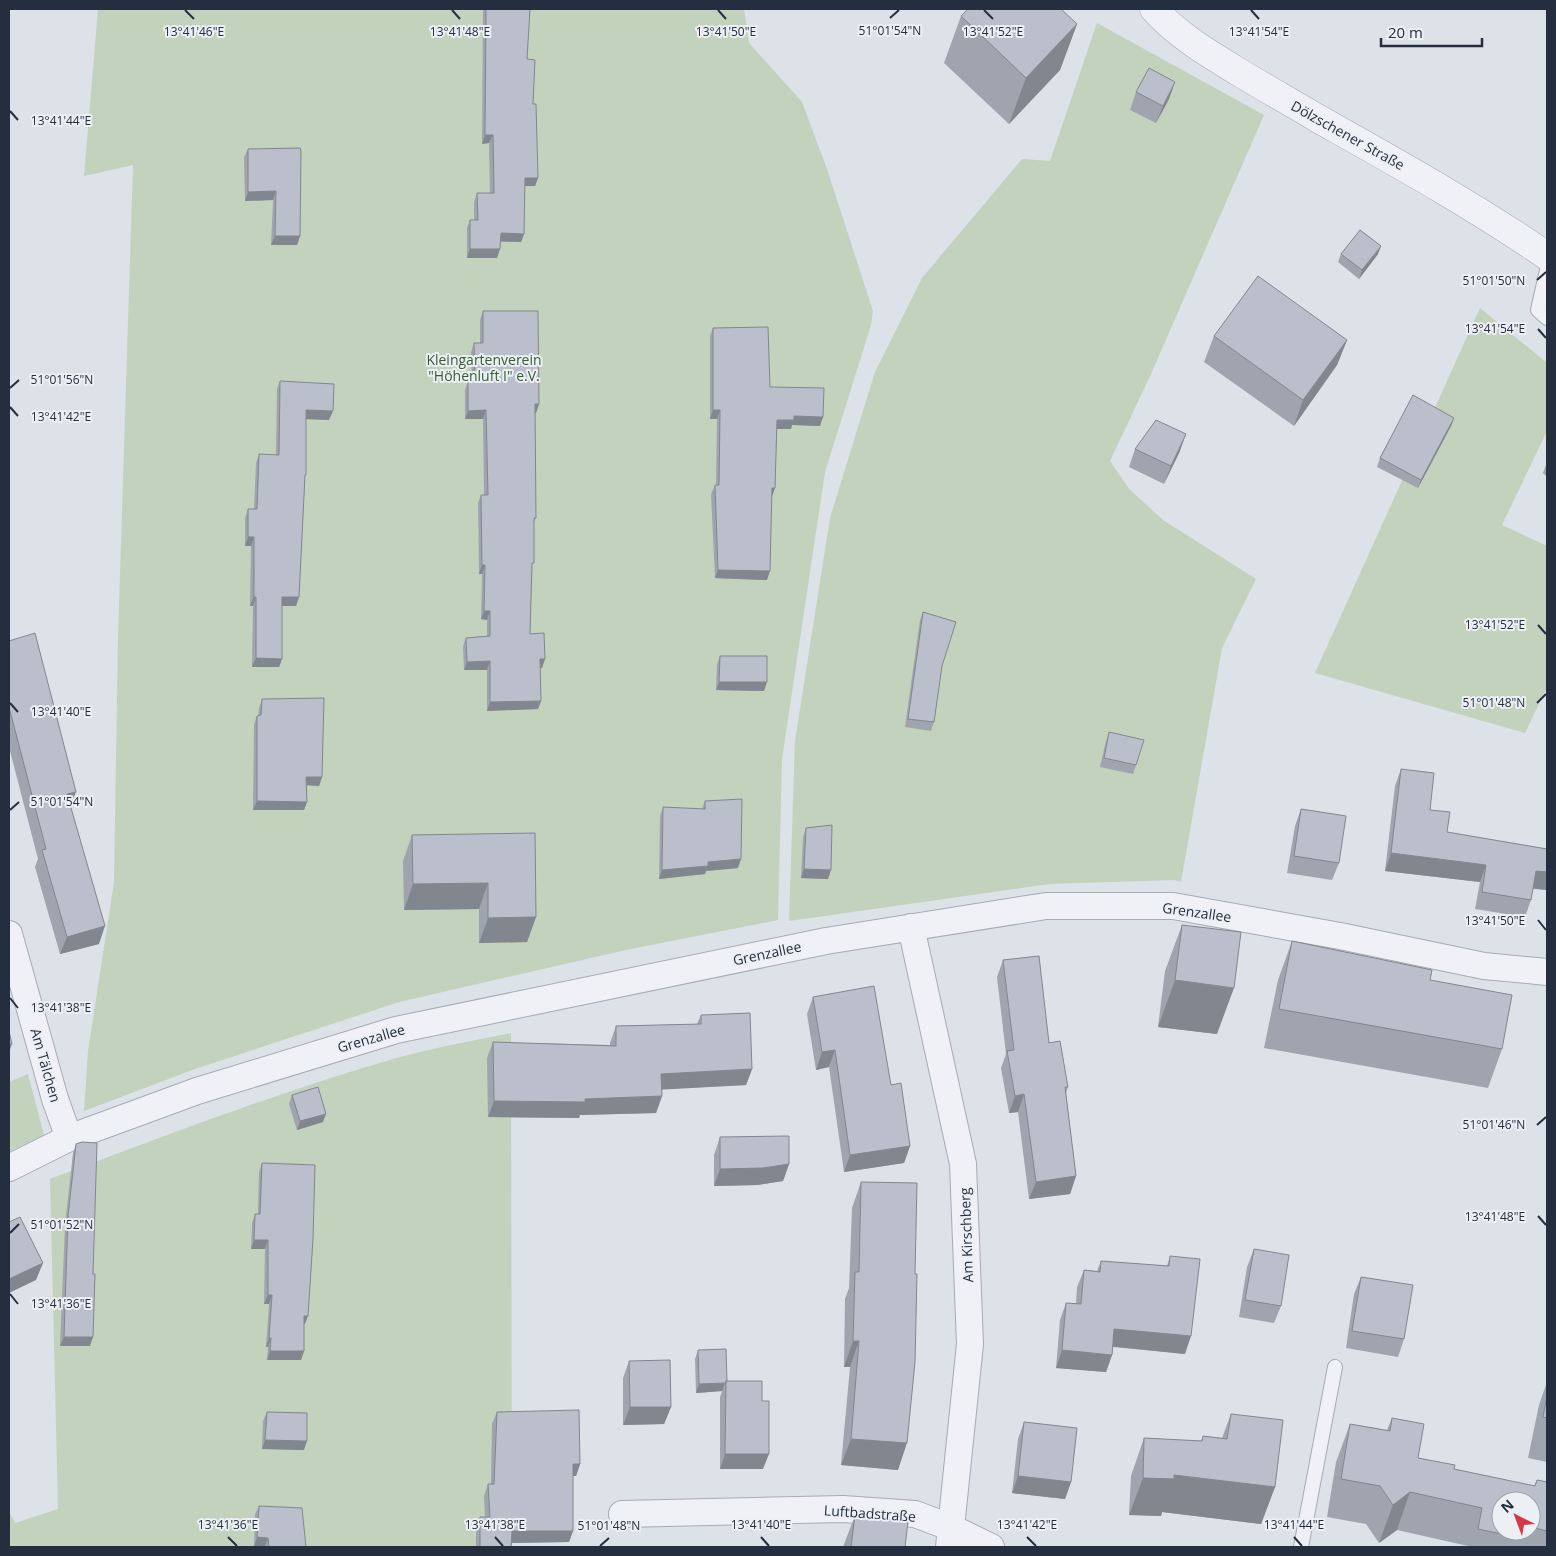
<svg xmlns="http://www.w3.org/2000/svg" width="1556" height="1556" font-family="'Open Sans',sans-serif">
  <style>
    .green { fill: #c2d2bd }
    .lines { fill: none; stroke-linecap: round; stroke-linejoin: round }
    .service-casing { stroke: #a6abb5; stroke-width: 16 }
    .minor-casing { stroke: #a6abb5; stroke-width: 28 }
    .tertiary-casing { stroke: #a6abb5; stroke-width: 29 }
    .service { stroke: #eff1f6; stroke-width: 14 }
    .minor { stroke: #eff1f6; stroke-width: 26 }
    .tertiary { stroke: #eff1f6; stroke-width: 28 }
    .wall { fill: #a0a4af; fill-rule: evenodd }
    .shaded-wall { fill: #82868e }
    .building { fill: #babfcb; stroke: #82868e }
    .ticks { fill: none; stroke: #252e3f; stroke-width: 2 }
    .labels { text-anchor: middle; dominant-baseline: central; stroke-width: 4; stroke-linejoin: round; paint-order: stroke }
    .street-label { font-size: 14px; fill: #252e3f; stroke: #ecf0f5 }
    .park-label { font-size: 14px; fill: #385c32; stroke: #ecf0f5 }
    .ticks-label { font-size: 12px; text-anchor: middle; fill: #252e3f; stroke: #ecf0f5; stroke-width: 4; stroke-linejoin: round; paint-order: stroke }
  </style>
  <rect width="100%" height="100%" fill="#dde1e8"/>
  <path class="green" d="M98,9H744L749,43L802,102L827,169L873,311L871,325L825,472L782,759L778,920L626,950L399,1002L195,1069L84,1111L88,1051L114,882L118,638L133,165L84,176Z
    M1097,23L1264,115L1151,374L1110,461L1129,489L1163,520L1256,579L1222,648L1181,882L1174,880L1049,884L789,921L795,741L830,518L875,372L922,278L1022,159L1050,161Z
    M1480,308L1547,363V431L1502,525L1547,546V687L1525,733L1315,673Z
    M511,1033L512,1547H9V1512L15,1523L58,1509L50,1179C164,1136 276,1093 393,1059C431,1048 472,1041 511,1033Z
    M28,1074L44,1135L9,1152V1082Z"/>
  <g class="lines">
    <g class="service-casing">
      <path id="service" d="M1547,270L1538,310L1547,318
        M1301,1547L1335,1367"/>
    </g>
    <g class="minor-casing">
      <path id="minor" d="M911,927L963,1164L970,1344L949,1547
        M9,934L55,1099L69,1138
        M9,1168L69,1138L197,1091L396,1030L826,941L1046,906H1173L1340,936L1484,966L1547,972
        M622,1514L843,1509L915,1514L952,1528L991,1547"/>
    </g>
    <g class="tertiary-casing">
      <path id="tertiary" d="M1154,9C1178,36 1211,55 1242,74C1267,89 1292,103 1317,118C1395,162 1473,205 1547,256"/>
    </g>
    <use href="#service" class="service"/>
    <use href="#minor" class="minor"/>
    <use href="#tertiary" class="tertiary"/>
  </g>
  <path class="wall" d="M483,9H530L527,59L533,104L538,178L535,186H525L524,234L521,242H501L497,258H467V228L470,220H474V202L477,193H490L489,143L482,144Z
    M961,16L1077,24L1060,70L1009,124L944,63Z
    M1136,92L1169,99L1156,123L1130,110Z
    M300,148V236L297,245H271L273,200L245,201L244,157L248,149Z
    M1341,254H1378L1359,279L1338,262Z
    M483,311L539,404L536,413H535L536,518L534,522L532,571L530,634L542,668H540L541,701L538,709L487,711V670H464L463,646L466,638L487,636V620L481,619L482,574H479L478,503L481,495H484L483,419H465V390L468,381H472L471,352L474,343H480V320Z
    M713,328L770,387L820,426L792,425L791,429H777L775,488L772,496L767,580L715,578L711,494L715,485H716L717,419H710V336Z
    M1214,336L1347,340L1337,365L1294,426L1204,362Z
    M280,381L329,420L306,419L305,480L299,597L296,606H282V659L279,667H252L253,606H250L251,546H245V518L248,509H254L256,463L259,454L276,455L277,389Z
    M1454,418L1451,426L1418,488L1377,467L1380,458Z
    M1135,449L1180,451L1164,484L1129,467Z
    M1547,462V477L1543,473Z
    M923,612L942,666L934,722L931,731L905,727L920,620Z
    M9,641L70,807L99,944L60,954L35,867L38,859L9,747Z
    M720,656L764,691L716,690L717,664Z
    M262,699L322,777L319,786L307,785V802L304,810H253L254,724L257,716H258L259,708Z
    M1109,732L1136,765L1133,774L1100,767L1106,741Z
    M1401,769L1430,810L1447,832L1547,849V890L1533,889L1531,900L1525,917L1475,909L1480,882L1385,871L1395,786Z
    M705,801L738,868L706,871L705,874L659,879L660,816L663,807L702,809Z
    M1301,809L1339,863L1332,880L1287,873L1295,826Z
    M806,828L828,879L801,878L803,837Z
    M535,833L536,917L527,942L479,943V909L404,910L403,861L412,835Z
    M1182,925L1217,1034L1158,1027L1165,971Z
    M1292,941L1430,980L1502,1049L1488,1088L1264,1048L1278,980Z
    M1003,960L1049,1043L1068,1087L1066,1093L1076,1176L1070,1194L1029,1199L1018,1112L1009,1113L1001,1068L1006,1054L997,977Z
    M813,997L891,1085L910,1146L904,1163L844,1172L829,1067L816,1070L807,1014Z
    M701,1015L752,1069L746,1085L662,1089V1096L656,1113L580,1115L579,1118L488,1117L487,1058L493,1042L610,1045V1043L616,1026L697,1024Z
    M292,1095L323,1122L297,1130L289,1104Z
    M720,1137L789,1164L783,1181L757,1185L714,1186V1155Z
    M76,1144L90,1346H60L65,1225L73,1153Z
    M262,1163L305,1324H304V1351L301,1360H267L268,1347H266L269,1304H264L265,1249H251L252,1223L255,1214H258L259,1172Z
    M861,1182L898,1470L841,1465L850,1367H844L845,1299L849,1288L852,1208Z
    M1254,1249L1281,1306L1274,1323L1239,1317L1247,1267Z
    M1170,1256L1185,1354L1113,1347L1112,1355L1106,1372L1056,1368L1060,1320L1066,1303L1076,1304L1077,1287L1084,1270L1097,1271L1101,1261L1167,1266Z
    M1361,1277L1404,1339L1398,1357L1346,1348L1354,1294Z
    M698,1350L727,1381L762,1401L763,1469H720V1397L722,1391L696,1393L695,1359Z
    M629,1361L671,1407L664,1424L623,1425V1378Z
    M1547,1382V1462L1528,1458L1539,1405Z
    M267,1412L304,1450L262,1449L263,1421Z
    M497,1412L580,1464L576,1476H573V1531L569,1542L512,1543L511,1547H476V1529L480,1517H485L484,1496L488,1484H491L492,1424Z
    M1231,1414L1275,1487L1261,1524L1162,1512L1161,1516L1129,1515L1131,1476L1144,1438L1201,1441L1203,1436L1222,1438Z
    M1392,1418L1418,1458L1454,1469L1534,1486L1537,1480L1547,1482V1547H1468V1546L1397,1530L1379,1543L1366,1524L1327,1517L1336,1462L1350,1424L1387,1430ZM1531,1501V1531H1501Z
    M1024,1422L1071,1482L1065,1499L1012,1493L1018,1439Z
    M259,1506L306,1547H265V1546H254L255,1514Z
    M855,1515L905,1547H843Z"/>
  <path class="shaded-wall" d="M1077,24L1060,70L1009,124L1026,78Z
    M1175,82L1169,99L1156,123L1163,106Z
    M485,135H493L489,143L482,144Z
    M525,178H538L535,186H522Z
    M276,191L273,200L245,201L248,192Z
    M501,233L524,234L521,242L497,241Z
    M275,236H300L297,245H271Z
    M1381,246L1378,254L1359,279L1362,270Z
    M470,249H500L497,258H467Z
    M1347,340L1337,365L1294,426L1303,400Z
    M535,404H539L536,413H532Z
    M306,410L333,411L329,420L303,419Z
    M486,410L483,419H465L468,411Z
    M713,410H720L717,419H710Z
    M794,416L823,417L820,426L792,425L791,429H774L777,420Z
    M1454,418L1451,426L1418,488L1421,480Z
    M1186,434L1180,451L1164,484L1171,466Z
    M772,488H775L772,496H769Z
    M248,537H254L251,546H245Z
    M482,565H485L482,574H479Z
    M718,570L770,571L767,580L715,578Z
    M254,597H256L253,606H250Z
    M282,597H299L296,606H279Z
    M484,611H490L487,620L481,619Z
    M256,658L282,659L279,667H252Z
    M540,659H545L542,668H536Z
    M490,661L487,670H464L467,662Z
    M719,682H767L764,691L716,690Z
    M541,701L538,709L487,711L490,702Z
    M306,777H322L319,786L303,785Z
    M76,792L69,809L67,794Z
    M257,801L307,802L304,810H253Z
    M1391,853L1486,865L1480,882L1385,871Z
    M741,859L738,868L706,871L705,874L659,879L662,870L708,862Z
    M804,869L831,870L828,879L801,878Z
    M1536,871L1547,872V890L1530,888Z
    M488,883L479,909L404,910L413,884Z
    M536,917L527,942L479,943L488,918Z
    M105,926L99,944L60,954L67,937Z
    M1175,980L1234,988L1217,1034L1158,1027Z
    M9,1044H12L9,1052Z
    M835,1050L829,1067L816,1070L822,1052Z
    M752,1069L746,1085L655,1090L661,1074Z
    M1024,1094L1018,1112L1009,1113L1015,1096Z
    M662,1096L656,1113L580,1115L579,1118L488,1117L494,1101Z
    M326,1114L323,1122L297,1130L300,1121Z
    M910,1146L904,1163L844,1172L850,1155Z
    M789,1164L783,1181L757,1185L714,1186L720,1169Z
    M1076,1176L1070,1194L1029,1199L1036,1182Z
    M254,1240H268L265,1249H251Z
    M43,1263L36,1280L9,1293V1279Z
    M268,1295H272L269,1304H264Z
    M304,1316H308L305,1324H301Z
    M1114,1329L1191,1336L1185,1354L1108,1346Z
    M64,1337H93L90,1346H60Z
    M269,1338H271L268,1347H266Z
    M853,1341H859L850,1367H844Z
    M1062,1350L1112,1355L1106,1372L1056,1368Z
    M270,1351H304L301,1360H267Z
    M725,1383L722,1391L696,1393L699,1384Z
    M630,1407H671L664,1424L623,1425Z
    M851,1439L907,1443L898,1470L841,1465Z
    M265,1440L307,1441L304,1450L262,1449Z
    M725,1454H769L763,1469H720Z
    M573,1464H580L576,1476H569Z
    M1174,1475L1275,1487L1261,1524L1162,1512L1161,1516L1129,1515L1143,1478Z
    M1018,1476L1071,1482L1065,1499L1012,1493Z
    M1410,1492L1397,1530L1379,1543L1393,1505Z
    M512,1531H573L569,1542L507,1543Z
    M257,1537L268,1538L265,1546H254Z"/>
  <path class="building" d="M486,9H530L527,59L535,60L533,104H536L538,178H525L524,234L501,233L500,249H470V220H478L477,193H494L493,135H485Z
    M968,9H1061L1077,24L1026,78L961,16Z
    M1149,68L1175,82L1163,106L1136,92Z
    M300,148L301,151L300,236H275L276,191L248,192V149Z
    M1360,230L1381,246L1362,270L1341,254Z
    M1258,276L1347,340L1303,400L1214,336Z
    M483,311H538L539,404H535L536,518H534V563H532L530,634L544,633L545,659H540L541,701L490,702V661L467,662L466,638L490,636V611H484L485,565H482L481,495H488L486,410L468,411V381H475L474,343H483Z
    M768,327L770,387L824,388L823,417L794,416V420H777L775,488H772L770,571L718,570L715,485H719L720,410H713V328Z
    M280,381L334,384L333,411L306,410V475H305L299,597H282V659L256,658V597H254V537H248V509H257L259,454L279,455Z
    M1413,395L1454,418L1421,480L1380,458Z
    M1156,420L1186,434L1171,466L1135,449Z
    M923,612L956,622L942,666L934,722L908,719Z
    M35,633L76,792L67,794L105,926L67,937L42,850L46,849L9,707V641Z
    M720,656H767V682H719Z
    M324,698L322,777H306L307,802L257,801V716L261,715L262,699Z
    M1109,732L1144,740L1136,765L1104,758Z
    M1401,769L1434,773L1430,810L1450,812L1447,832L1547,849V872L1536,871L1531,900L1482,892L1486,865L1391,853Z
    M742,799L741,859L708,862V866L662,870L663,807L705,809V801Z
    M1301,809L1346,816L1339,863L1294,856Z
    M832,825L831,870L804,869L806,828Z
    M535,833L536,917L488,918V883L413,884L412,835Z
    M1182,925L1241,932L1234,988L1175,980Z
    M1292,941L1432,970L1430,980L1512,995L1502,1049L1279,1009Z
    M1039,956L1049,1043L1060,1041L1068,1087H1065L1076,1176L1036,1182L1024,1094L1015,1096L1007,1051L1014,1050L1003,960Z
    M874,986L891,1085L901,1083L910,1146L850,1155L835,1050L822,1052L813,997Z
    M750,1013L752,1069L661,1074L662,1096L585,1099V1102L494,1101L493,1042L616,1046V1026L701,1024V1015Z
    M9,1031L12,1044H9Z
    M318,1087L326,1114L300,1121L292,1095Z
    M789,1136V1164L763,1168L720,1169V1137Z
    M82,1142L97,1143L93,1274H95L93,1337H64L68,1216L76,1144Z
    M262,1163L315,1165L313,1239L308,1316H304V1351H270L271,1338H269L272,1295H268V1240H254L255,1214H260Z
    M861,1182L917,1183L915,1274H917L915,1362L907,1443L851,1439L859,1341H853L855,1272H859Z
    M20,1217L43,1263L9,1279V1222Z
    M1254,1249L1289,1255L1281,1306L1245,1300Z
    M1170,1256L1200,1259L1191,1336L1114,1329L1112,1355L1062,1350L1066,1303L1081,1304L1084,1270L1100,1272L1101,1261L1169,1266Z
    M1361,1277L1413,1285L1404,1339L1352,1331Z
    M726,1349L727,1381H726V1383L699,1384L698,1350Z
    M670,1360L671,1407H630L629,1361Z
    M726,1381H762V1401H769V1454H725Z
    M1547,1396V1418L1543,1417Z
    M579,1410L580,1464H573V1531H512L511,1547H480V1517H490L488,1484H494L497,1412Z
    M267,1412L307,1413V1441L265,1440Z
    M1231,1414L1283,1420L1275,1487L1174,1475V1479L1143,1478L1144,1438L1202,1441L1203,1436L1227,1439Z
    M1392,1418L1424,1424L1418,1458L1455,1465L1454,1469L1535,1486L1537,1480L1547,1482V1531L1531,1527V1501H1501V1531H1517L1516,1537L1478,1529L1482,1508L1410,1492L1393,1505L1380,1486L1341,1479L1350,1424L1390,1431Z
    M1024,1422L1077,1428L1071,1482L1018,1476Z
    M259,1506L302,1508L306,1547H269L268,1538L257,1537Z
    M855,1515L908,1522L905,1547H851Z"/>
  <path class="ticks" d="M185,10L194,19M452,10L460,19M718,10L726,19M984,10L993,19M1251,10L1259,19M890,18L899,10M10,111L18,120M1537,280L1546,272M1538,329L1546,338M10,388L19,380M10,407L18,416M1538,625L1546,634M10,703L18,712M1537,703L1546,694M10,810L19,802M1538,920L1546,930M10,998L18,1008M1537,1125L1546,1117M1538,1216L1546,1225M10,1233L19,1224M10,1294L18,1304M228,1537L237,1546M495,1537L503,1546M761,1537L769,1546M1027,1537L1036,1546M1294,1537L1302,1546M600,1546L609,1538"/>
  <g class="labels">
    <g class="street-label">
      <text transform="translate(1348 135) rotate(29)">Dölzschener Straße</text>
      <text transform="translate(1197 912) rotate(8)">Grenzallee</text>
      <text transform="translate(767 953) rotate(-12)">Grenzallee</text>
      <text transform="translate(371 1038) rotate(-16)">Grenzallee</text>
      <text transform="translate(46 1065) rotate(74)">Am Tälchen</text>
      <text transform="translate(966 1235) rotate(-92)">Am Kirschberg</text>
      <text transform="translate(870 1513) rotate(4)">Luftbadstraße</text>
    </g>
    <g class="park-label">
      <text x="484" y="359">Kleingartenverein<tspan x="484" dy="16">"Höhenluft I" e.V.</tspan></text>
    </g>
  </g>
  <g class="ticks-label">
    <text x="890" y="35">51°01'54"N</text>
    <text x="194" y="36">13°41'46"E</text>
    <text x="460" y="36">13°41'48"E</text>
    <text x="993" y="36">13°41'52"E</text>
    <text x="1259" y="36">13°41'54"E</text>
    <text x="726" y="36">13°41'50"E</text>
    <text x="61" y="125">13°41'44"E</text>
    <text x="1494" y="285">51°01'50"N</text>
    <text x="1495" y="333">13°41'54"E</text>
    <text x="62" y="384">51°01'56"N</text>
    <text x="61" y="421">13°41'42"E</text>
    <text x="1495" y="629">13°41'52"E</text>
    <text x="1494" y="707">51°01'48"N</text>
    <text x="61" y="716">13°41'40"E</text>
    <text x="62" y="806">51°01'54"N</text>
    <text x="1495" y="925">13°41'50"E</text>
    <text x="61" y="1012">13°41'38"E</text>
    <text x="1494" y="1129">51°01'46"N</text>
    <text x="1495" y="1221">13°41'48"E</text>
    <text x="62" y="1229">51°01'52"N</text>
    <text x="61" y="1308">13°41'36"E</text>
    <text x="228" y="1529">13°41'36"E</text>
    <text x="495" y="1529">13°41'38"E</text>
    <text x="761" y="1529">13°41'40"E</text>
    <text x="1027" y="1529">13°41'42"E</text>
    <text x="1294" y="1529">13°41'44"E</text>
    <text x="609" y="1530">51°01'48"N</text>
  </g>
  <rect width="1556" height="1556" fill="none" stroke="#252e3f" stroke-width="20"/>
  <g transform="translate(1516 1516) rotate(318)"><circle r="24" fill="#ecf0f5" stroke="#9ca2ac"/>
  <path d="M0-4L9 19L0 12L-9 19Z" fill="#d6384a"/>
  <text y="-8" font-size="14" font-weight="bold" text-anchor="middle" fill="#252e3f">N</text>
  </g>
  <path d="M1381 38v8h101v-8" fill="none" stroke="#252e3f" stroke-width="2.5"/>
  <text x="1388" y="38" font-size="15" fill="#252e3f" stroke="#ecf0f5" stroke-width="4" paint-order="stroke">20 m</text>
</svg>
